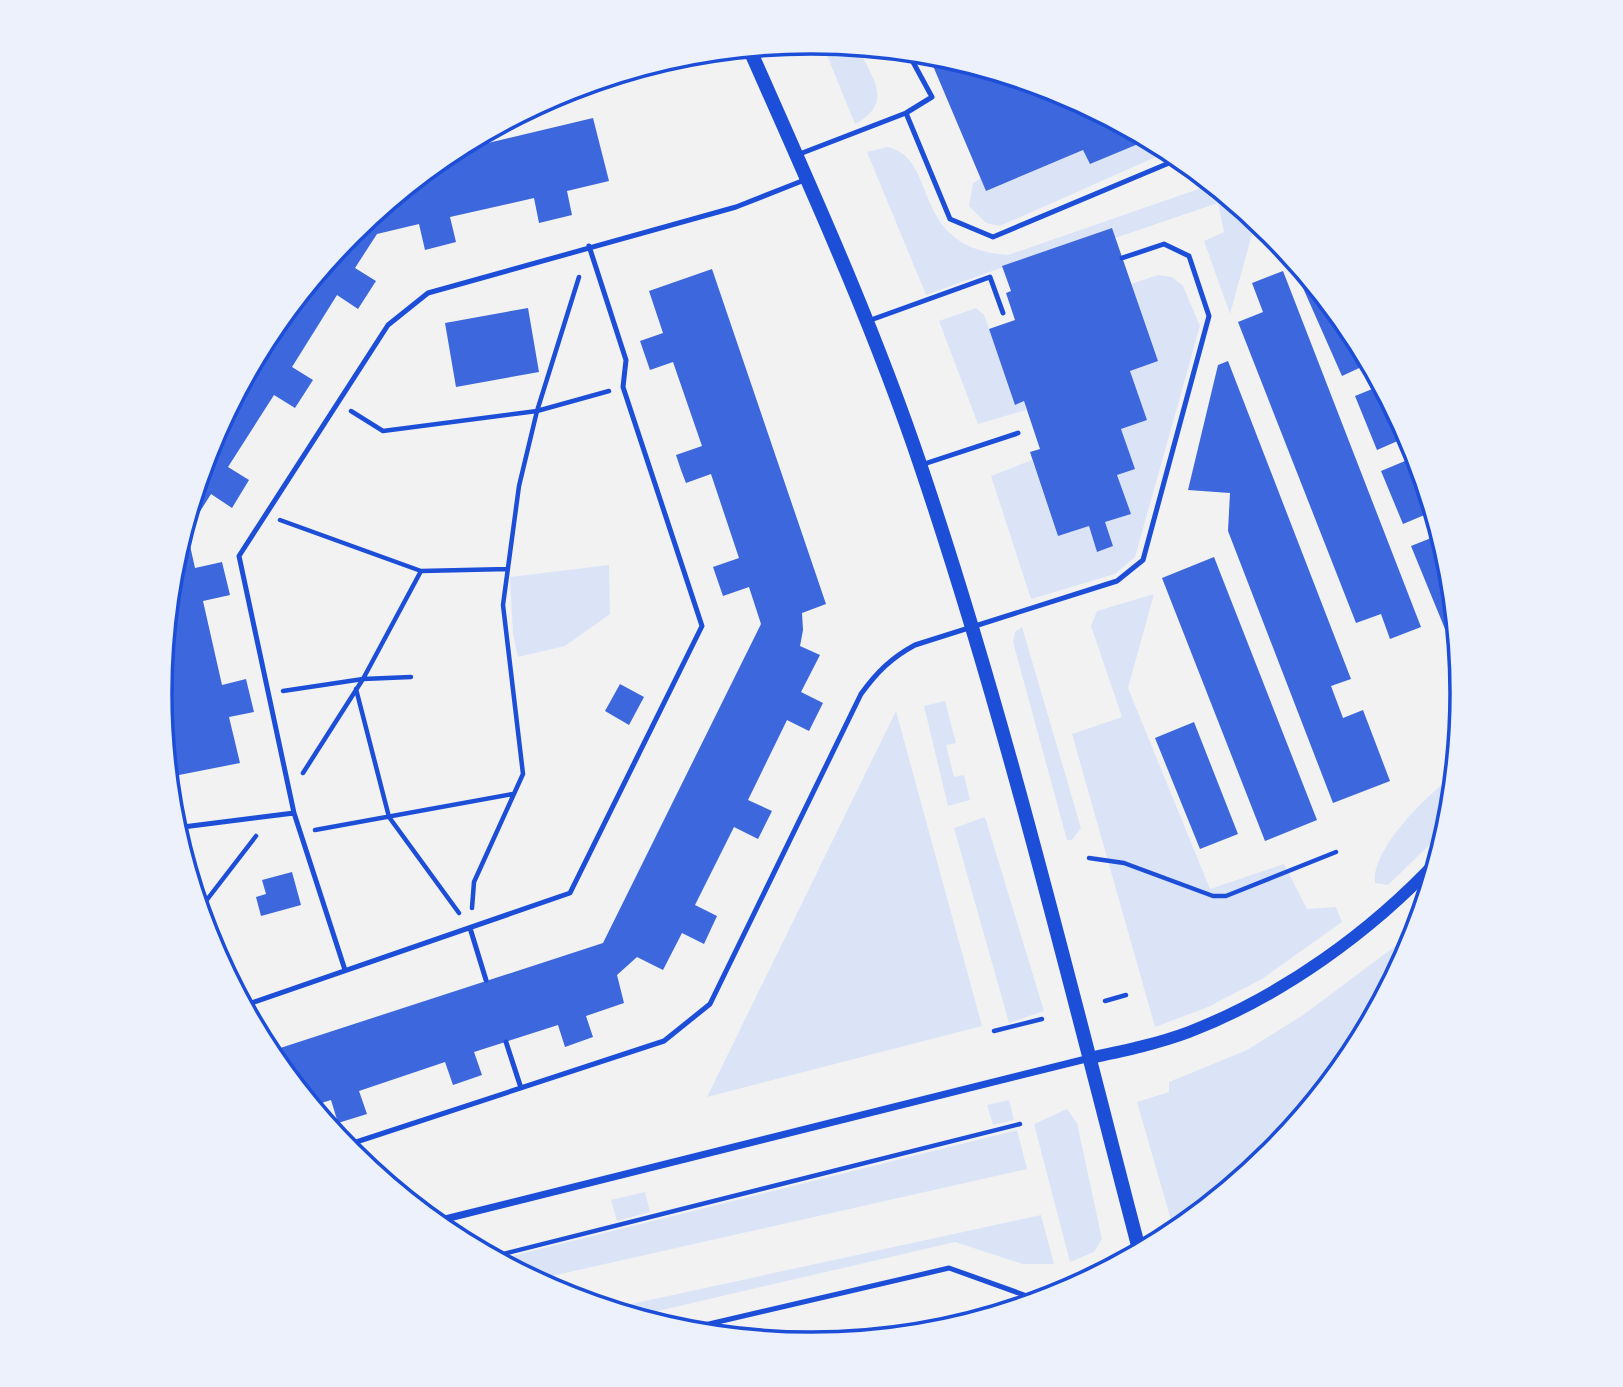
<svg xmlns="http://www.w3.org/2000/svg" width="1623" height="1387" font-family="Lato,sans-serif">
  <style>
    .green { fill: #dbe4f7 }
    .building { fill: #3d67dc }
    .lines { fill: none; stroke-linecap: round; stroke-linejoin: round }
    .path { stroke: #1d4ed8; stroke-width: 4.5 }
    .service { stroke: #1d4ed8; stroke-width: 5 }
    .minor { stroke: #1d4ed8; stroke-width: 7 }
    .tertiary { stroke: #1d4ed8; stroke-width: 12 }
    .secondary { stroke: #1d4ed8; stroke-width: 14 }
    .rim { fill: none; stroke: #1d4ed8; stroke-width: 3.5 }
  </style>
  <rect width="100%" height="100%" fill="#f2f2f2"/>
  <path class="green" d="M822,43L858,47C872,79 895,102 855,124Z
    M1140,134L1167,152L1000,226L986,223L969,206L973,183L981,178L986,191L1083,150L1090,164L1143,142Z
    M887,147C941,158 907,248 1008,255L1213,184L1256,220L1230,314L1204,241L1224,232L1218,203L1115,238L1112,228L926,295L867,152Z
    M1158,275L1172,277L1183,286L1200,326L1135,557L1115,574L1031,599L991,476L1032,460L1058,536L1089,526L1097,552L1113,546L1105,522L1130,514L1117,475L1134,468L1121,429L1147,420L1130,371L1157,361L1131,284Z
    M976,308L984,315L1015,404L1024,401L1026,410L978,424L939,321Z
    M609,565L610,614L565,646L518,657L513,634L510,577Z
    M1154,594L1128,688L1210,889L1284,864L1307,909L1336,907L1342,922L1262,979L1208,1007L1155,1027L1072,734L1122,717L1091,626L1097,611Z
    M1022,627L1081,828L1072,840H1067L1013,642L1015,632Z
    M945,701L956,743L946,745L954,777L964,775L970,800L948,806L924,706Z
    M896,711L982,1026L707,1097Z
    M1455,775L1449,826L1388,885L1375,883C1371,849 1428,793 1455,775Z
    M985,817L1044,1011L1009,1023L954,828Z
    M1414,940L1353,1056L1272,1154L1175,1234L1137,1102L1169,1092V1082L1247,1050L1303,1015L1402,941Z
    M1009,1100L1014,1120L993,1125L987,1105Z
    M1067,1109L1077,1123L1102,1239L1094,1252L1070,1262L1034,1124Z
    M1017,1130L1027,1169L534,1280L496,1260Z
    M645,1192L650,1212L617,1221L611,1200Z
    M1041,1215L1054,1264H1023L955,1242L632,1317L608,1309Z"/>
  <path class="building" d="M928,54L1061,92L1140,134L1143,142L1090,164L1083,150L986,191Z
    M593,118L609,181L567,191L572,215L539,223L534,198L450,217L456,242L425,250L419,224L377,234L355,268L376,281L358,309L337,295L292,367L313,380L295,408L274,395L228,467L249,480L232,508L211,494L187,532L195,568L222,562L230,595L203,601L222,685L246,679L254,712L229,717L240,763L174,776L160,693L173,566L210,444L270,331L351,233L450,152Z
    M1112,228L1158,361L1130,371L1147,420L1121,429L1135,469L1117,475L1131,514L1105,522L1113,546L1097,552L1089,526L1058,536L1030,452L1040,449L1024,401L1015,405L989,329L1015,320L1006,293L1011,291L1002,266Z
    M1288,254L1353,332L1370,363L1342,376Z
    M712,269L826,604L802,613L803,630L800,646L820,655L801,692L823,703L809,731L787,720L748,800L772,811L758,839L734,827L695,905L717,916L704,944L682,933L663,970L637,957L617,975L624,1003L586,1016L593,1037L565,1047L558,1025L474,1052L482,1075L453,1085L445,1062L359,1091L367,1114L338,1123L331,1100L312,1106L268,1052L603,943L761,624L749,587L723,596L713,567L739,558L711,474L686,483L681,470L676,455L702,446L673,362L650,370L640,341L663,333L649,291Z
    M1283,271L1421,627L1390,639L1381,614L1356,623L1238,322L1263,312L1252,283Z
    M528,308L539,372L456,387L445,323Z
    M1228,361L1351,679L1331,686L1343,718L1363,710L1390,781L1333,803L1228,531L1230,493L1188,490L1218,365Z
    M1382,385L1409,436L1377,450L1355,396Z
    M1417,456L1434,511L1403,524L1381,471Z
    M1441,534L1451,567L1456,625L1445,629L1411,546Z
    M1214,557L1317,820L1265,841L1162,578Z
    M620,684L644,697L629,725L605,711Z
    M1194,722L1238,834L1200,849L1155,738Z
    M292,872L301,905L261,916L256,897L266,894L262,880Z"/>
  <g class="lines">
    <path class="path" d="M351,411L383,431L537,411L609,391
      M280,520L421,571L508,569
      M356,689L389,817L459,913
      M283,691L363,679L411,677
      M303,773L363,679L421,571
      M315,830L513,794
      M1089,858L1124,863L1213,896H1226L1336,852
      M472,908L474,882L523,774L503,605L519,486L537,411L579,277
      M199,910L256,836
      M1105,1001L1126,995
      M994,1031L1042,1019
      M491,1257L1020,1124"/>
    <path class="service" d="M906,113L950,219L993,237L1181,158
      M797,155L906,113L932,97L907,51
      M868,321L990,277L1003,313
      M921,465L1018,433
      M175,828L294,813
      M470,928L486,980
      M345,970L294,813L239,556L388,325L428,293L736,207L807,179
      M243,1006L570,893L702,626L623,387L626,360L589,246
      M506,1042L521,1088
      M344,1146L664,1041L710,1004L861,694C877,672 891,658 915,645L1117,581L1143,560L1209,316L1189,256L1164,244L1122,258
      M679,1331L949,1268L1041,1301
      M923,1334L967,1324"/>
    <path class="minor" d="M433,1222L1090,1058"/>
    <path class="tertiary" d="M1090,1058C1123,1051 1157,1044 1189,1032C1282,996 1371,932 1439,859"/>
    <path class="secondary" d="M749,48C810,186 873,324 921,467C1008,725 1071,990 1140,1253"/>
  </g>
  <path d="M0 0H1623V1387H0ZM172 693a639 639 0 1 1 1278 0a639 639 0 1 1-1278 0Z" fill="#edf1fc" fill-rule="evenodd"/>
  <path class="rim" d="M172 693a639 639 0 1 1 1278 0a639 639 0 1 1-1278 0Z"/>
</svg>
